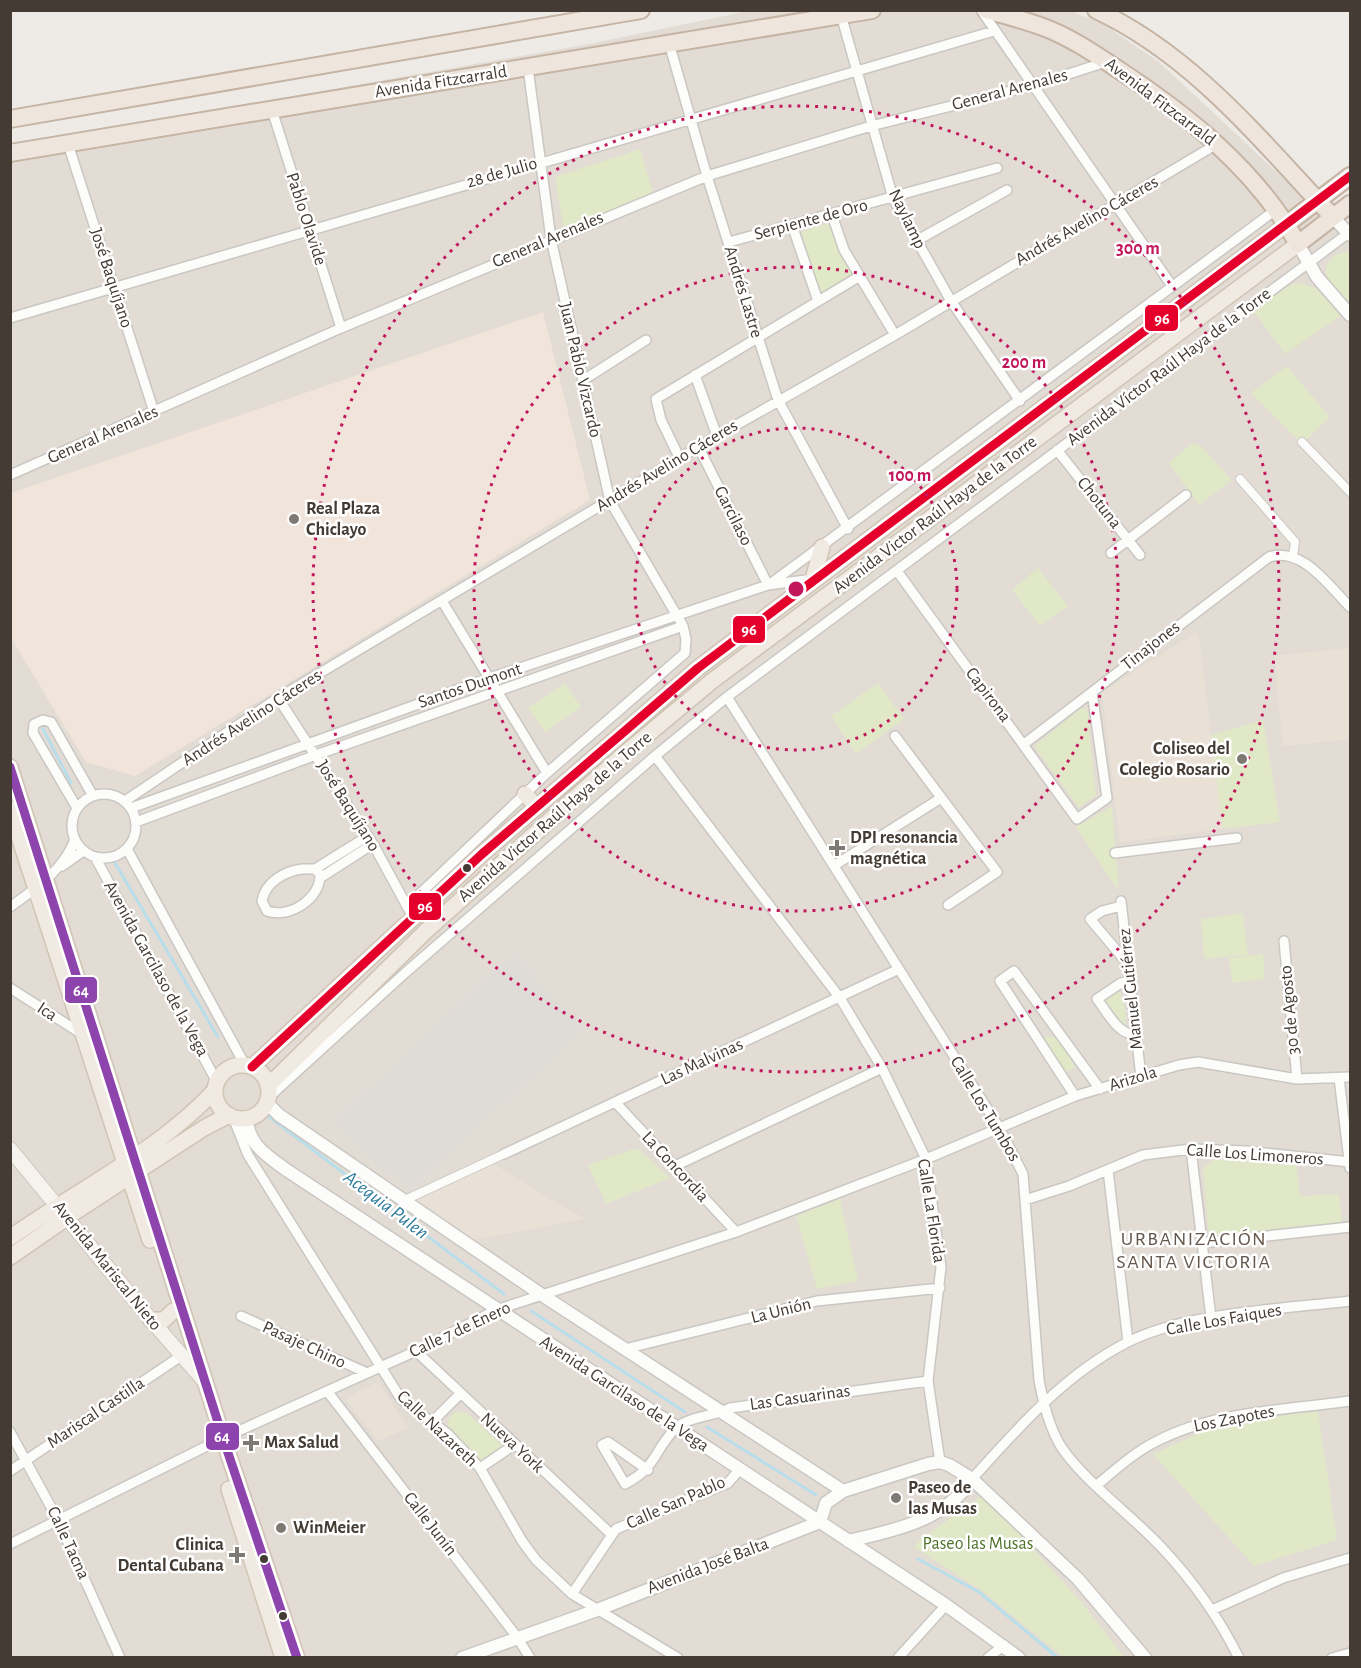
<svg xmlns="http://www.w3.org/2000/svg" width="1361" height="1668" font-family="'Alegreya Sans',sans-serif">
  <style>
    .residential { fill: #e2dcd4 }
    .commercial { fill: #f1e4da }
    .education { fill: #e9e1d6 }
    .green { fill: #e0e8c7 }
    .parking { fill: #dfdcd8 }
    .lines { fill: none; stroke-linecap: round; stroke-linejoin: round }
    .stream { stroke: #b8deeb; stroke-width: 3 }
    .pedestrian-casing { stroke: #cac7c3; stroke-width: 10 }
    .minor-casing { stroke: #cac7c3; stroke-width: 12 }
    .tertiary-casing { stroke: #cac7c3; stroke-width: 15 }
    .secondary-casing { stroke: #cdc7be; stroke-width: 16 }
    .primary-casing { stroke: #d0c4b5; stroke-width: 18 }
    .trunk-casing { stroke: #c5b4a3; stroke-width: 20 }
    .pedestrian { stroke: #fcfcfb; stroke-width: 8 }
    .minor { stroke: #fcfcfb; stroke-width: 9 }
    .tertiary { stroke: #fcfcfb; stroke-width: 12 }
    .secondary { stroke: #f6f2ed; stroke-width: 14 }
    .primary { stroke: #f0eae2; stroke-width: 15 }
    .trunk { stroke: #eee6dd; stroke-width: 16 }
    .bus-1-casing { stroke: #fff; stroke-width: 14 }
    .bus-2-casing { stroke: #fff; stroke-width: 14 }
    .bus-1 { stroke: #8e44ad; stroke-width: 9 }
    .bus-2 { stroke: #e4002b; stroke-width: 9 }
    .ring { fill: none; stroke: #c2185b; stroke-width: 3; stroke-dasharray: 3 6 }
    .poi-dot { fill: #7f7973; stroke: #fff; stroke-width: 2 }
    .bus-dot { fill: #433b34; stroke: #fff; stroke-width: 2 }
    .labels { text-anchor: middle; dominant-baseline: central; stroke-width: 5; stroke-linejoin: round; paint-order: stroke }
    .street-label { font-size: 18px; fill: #433b34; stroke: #fff }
    .poi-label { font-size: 18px; font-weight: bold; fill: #433b34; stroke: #fff; text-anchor: start }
    .park-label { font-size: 18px; fill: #4f722a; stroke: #fff }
    .water-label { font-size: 20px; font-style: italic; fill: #2f7c9b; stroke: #fff }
    .neighbourhood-label { font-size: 20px; letter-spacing: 1.5px; fill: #65574c; stroke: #fff }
    .centre { fill: #c2185b; stroke: #fff; stroke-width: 3 }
    .ring-label { font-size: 18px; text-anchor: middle; font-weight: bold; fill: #c2185b; stroke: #fff; stroke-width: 5; stroke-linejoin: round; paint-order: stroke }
    .line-badge { stroke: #fff; stroke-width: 2 }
    .badge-label { font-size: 16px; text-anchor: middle; font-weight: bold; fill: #fff }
  </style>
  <rect width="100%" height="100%" fill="#eeebe7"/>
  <path class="residential" d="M748,11H1071L1103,24L1159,62L1341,232L1350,226V1657L11,1658V146L594,43Z"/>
  <path class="commercial" d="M543,312L590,500L135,776L86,762L11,638V493Z"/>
  <path class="education" d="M1198,631L1223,829L1120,842L1102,692Z
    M1348,648L1350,739L1283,746L1274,656Z
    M490,1162L560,1205L586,1219L473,1240L411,1198Z
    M376,1383L380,1385L408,1428L378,1441L347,1401V1397Z"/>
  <path class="green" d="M640,149L653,192L568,227L563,226L555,177Z
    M830,223L856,277L821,295L801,232Z
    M1350,251V304C1339,292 1314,273 1333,257C1339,253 1343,251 1350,251Z
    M1300,283L1315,288L1342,315L1285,354L1253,310L1290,285Z
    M1287,366L1330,417L1302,444L1251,393Z
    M1192,443L1201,446L1232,480L1199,505L1169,463Z
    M1038,568L1068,606L1040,626L1012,590Z
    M565,683L581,707L545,732L528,708Z
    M878,683L904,719L856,754L831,716Z
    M1082,708L1087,709L1096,795L1079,808L1034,746Z
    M1263,720L1280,822L1223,829L1211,735Z
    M1112,806L1119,887H1116L1076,827Z
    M1243,913L1248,955L1204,959L1201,919Z
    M1263,954L1265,979L1232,983L1229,958Z
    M1116,991L1120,992L1126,1015L1125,1029L1113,1017L1104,1000Z
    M1041,1037H1059L1075,1068L1063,1073Z
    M637,1148L670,1178L606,1204L588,1165Z
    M1213,1160L1296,1163L1300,1196L1339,1194L1342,1224L1209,1238L1203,1169Z
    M840,1199L858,1281L817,1289L796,1216Z
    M456,1411L467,1413L504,1448L481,1461L447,1428L449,1418Z
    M1318,1411L1337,1540L1254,1566L1153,1454L1220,1424Z
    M983,1495L1079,1599L1124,1657H1063L985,1593L914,1547L922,1538Z"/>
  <path class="parking" d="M514,952L584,1031L409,1190L369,1158L334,1120Z"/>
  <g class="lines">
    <path class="stream" d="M43,729L71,783
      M115,863L218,1037
      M268,1116L504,1294
      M531,1311L685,1412
      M707,1427L816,1495
      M918,1559L979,1592L1058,1658"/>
    <g class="pedestrian-casing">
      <path id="pedestrian" d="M1302,442L1350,492
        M1240,479L1295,542L1293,556
        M405,1200L504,1154"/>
    </g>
    <g class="minor-casing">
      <path id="minor" d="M981,10L1172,286
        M841,15L893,198L951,301L1020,401
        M669,43L707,176L778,400L848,529
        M272,110L341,328
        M68,144L154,412
        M832,215L844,250L895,335
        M792,225L818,301
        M916,241L1007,190
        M729,242L997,168
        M10,318L994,31
        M695,375L717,436
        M582,381L646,340
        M699,448L768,585
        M1057,450L1140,555
        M680,459L661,420L656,399L860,276
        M10,475L341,328L707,176L871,126L1031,86L1106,62
        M1111,553L1186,495
        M897,571L1077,819L1107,798L1092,692
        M770,584L1277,209
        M442,601L547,773
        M727,697L1000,1129L1023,1174L1039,1380C1043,1402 1049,1426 1060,1445C1083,1481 1133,1516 1163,1549C1193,1581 1219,1618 1239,1658
        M278,698L373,844L409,910
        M895,736L997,872L948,905
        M1024,744L1269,557C1302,546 1329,586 1350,607
        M655,756L840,998L882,1068L926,1159L941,1267L928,1381L940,1462
        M72 826a32 32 0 1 1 64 0a32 32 0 1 1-64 0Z
        M125,801L278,698L717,436L895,335L1217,144
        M77,808L33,733L34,724L43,720L51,722L93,796
        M131,808L490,678L768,585L813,579
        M136,822L316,755L683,626
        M127,849L245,1065
        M1115,853L1237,838
        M95,857L217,1082
        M835,865L941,798
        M62,866L83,851
        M303,869H315L320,874C321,899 289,919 267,911L262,901C265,882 285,871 303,869Z
        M315,869L368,836
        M320,878L373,844
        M1121,901L1141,1077
        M407,906L547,773L685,653L686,639L683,626L610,501L551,239L528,68
        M1121,906L1102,911L1090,919L1128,964
        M10,907C35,889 65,869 75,839
        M1284,941L1297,1079
        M1130,981L1121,983L1097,999C1106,1010 1119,1037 1136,1034
        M10,988L82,1034
        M1339,1078L1350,1168
        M1075,1096L1000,981L1014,971L1100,1089
        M269,1097L405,973L655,756L727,697L1350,232
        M615,1102L736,1232
        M233,1117L248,1155L401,1399L448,1434L480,1468L522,1541L536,1560L572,1594L678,1658
        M1191,1149L1211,1318
        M504,1154L899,969
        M675,1166L882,1068
        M1108,1170L1128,1342
        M1025,1200L1069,1186L1143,1155L1191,1149L1246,1151L1350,1162
        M1202,1243L1350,1227
        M241,1316L367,1373
        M625,1349L817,1301L940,1288
        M416,1351L611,1534
        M327,1391L517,1637L530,1658
        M432,1422L460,1394
        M10,1432L58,1520L120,1658
        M480,1468L514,1445
        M648,1470L608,1442L602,1445L625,1484C657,1467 653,1452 674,1430C686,1416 714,1417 730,1408L928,1381
        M10,1471L181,1356
        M972,1479C1018,1428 1064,1375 1126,1343C1185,1312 1284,1309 1350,1301
        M1097,1485C1116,1469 1135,1452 1157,1441C1215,1411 1286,1410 1350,1401
        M10,1544L223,1438L416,1351L496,1310L736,1232L926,1159L1075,1096L1179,1065L1198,1062L1297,1079L1350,1077
        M572,1594L616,1529L728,1483L739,1470
        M1212,1610L1283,1578L1350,1558
        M898,1658L946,1605
        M988,1658L1004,1645
        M1332,1658L1350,1653"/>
    </g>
    <g class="tertiary-casing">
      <path id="tertiary" d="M1333,217L1350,235
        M1298,244L1317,277L1350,315
        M267,1103L279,1115L542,1295L843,1491
        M246,1118C249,1145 265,1154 285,1169L946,1605L1019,1658
        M820,1522L826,1503L843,1491L928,1464L940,1462L949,1465L972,1479L1078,1579L1145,1658
        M848,1541C893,1531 946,1520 972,1479
        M462,1658L597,1610L820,1522"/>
    </g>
    <g class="secondary-casing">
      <path id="secondary" d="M10,1149L151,1320L205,1382"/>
    </g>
    <g class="primary-casing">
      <path id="primary" d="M813,579L822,547
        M10,767L223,1438L297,1658
        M525,794L536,806
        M10,809L150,1240
        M215 1092a27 27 0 1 1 54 0a27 27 0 1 1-54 0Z
        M252,1067L482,854L698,668L1287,224
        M268,1086L427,930L623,755L712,681L1298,244
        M10,1238C78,1189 158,1152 215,1090
        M10,1257L72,1214L204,1128L229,1115
        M151,1320H164L173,1311
        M229,1489L283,1658"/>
    </g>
    <g class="trunk-casing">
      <path id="trunk" d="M986,10C1005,15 1024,20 1043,27C1070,37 1095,54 1119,70C1189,116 1256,170 1298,244L1350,204
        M1096,10C1193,55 1261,141 1333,217
        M10,119L641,10
        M10,153L872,10
        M1287,224L1350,176"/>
    </g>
    <use href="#pedestrian" class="pedestrian"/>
    <use href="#minor" class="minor"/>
    <use href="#tertiary" class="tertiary"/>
    <use href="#secondary" class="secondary"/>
    <use href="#primary" class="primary"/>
    <use href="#trunk" class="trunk"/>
    <g class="bus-1-casing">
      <path id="bus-1" d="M10,767L223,1438L297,1658"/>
    </g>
    <g class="bus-2-casing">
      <path id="bus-2" d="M252,1067L482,854L698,668L1350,176"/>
    </g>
    <use href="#bus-1" class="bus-1"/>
    <use href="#bus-2" class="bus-2"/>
  </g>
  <g class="ring">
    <circle cx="796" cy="589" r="161"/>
    <circle cx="796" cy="589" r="322"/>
    <circle cx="796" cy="589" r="483"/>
  </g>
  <g class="poi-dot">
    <circle cx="294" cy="519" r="6"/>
    <circle cx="1242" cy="759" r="6"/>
    <path d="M834 839h6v6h6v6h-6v6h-6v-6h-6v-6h6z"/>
    <path d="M248 1434h6v6h6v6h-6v6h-6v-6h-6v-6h6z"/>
    <circle cx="896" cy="1498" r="6"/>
    <circle cx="281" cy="1528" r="6"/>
    <path d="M234 1546h6v6h6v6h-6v6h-6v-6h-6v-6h6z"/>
  </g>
  <g class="bus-dot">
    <circle cx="467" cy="868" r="5"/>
    <circle cx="264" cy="1559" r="5"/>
    <circle cx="283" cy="1616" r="5"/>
  </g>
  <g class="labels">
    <g class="street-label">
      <text transform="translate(441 82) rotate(-9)">Avenida Fitzcarrald</text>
      <text transform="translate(1010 90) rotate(-15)">General Arenales</text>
      <text transform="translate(1160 102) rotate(37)">Avenida Fitzcarrald</text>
      <text transform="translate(502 173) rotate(-16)">28 de Julio</text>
      <text transform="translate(306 219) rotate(72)">Pablo Olavide</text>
      <text transform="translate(907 219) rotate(64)">Naylamp</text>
      <text transform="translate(811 220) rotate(-15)">Serpiente de Oro</text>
      <text transform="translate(1087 221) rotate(-30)">Andrés Avelino Cáceres</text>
      <text transform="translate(548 240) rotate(-23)">General Arenales</text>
      <text transform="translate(111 278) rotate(72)">José Baquíjano</text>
      <text transform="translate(743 292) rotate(73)">Andrés Lastre</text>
      <text transform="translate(1169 367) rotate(-37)">Avenida Víctor Raúl Haya de la Torre</text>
      <text transform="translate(580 370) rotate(77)">Juan Pablo Vizcardo</text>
      <text transform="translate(103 435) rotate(-24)">General Arenales</text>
      <text transform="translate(667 466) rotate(-31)">Andrés Avelino Cáceres</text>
      <text transform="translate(1099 503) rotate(52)">Chotuna</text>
      <text transform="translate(935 515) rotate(-37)">Avenida Victor Raúl Haya de la Torre</text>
      <text transform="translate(733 516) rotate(63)">Garcilaso</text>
      <text transform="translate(1151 646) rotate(-38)">Tinajones</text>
      <text transform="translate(470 686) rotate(-19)">Santos Dumont</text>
      <text transform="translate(988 695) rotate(53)">Capirona</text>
      <text transform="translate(252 718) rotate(-33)">Andrés Avelino Cáceres</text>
      <text transform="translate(348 806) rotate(58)">José Baquíjano</text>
      <text transform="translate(555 817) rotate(-41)">Avenida Victor Raúl Haya de la Torre</text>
      <text transform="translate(156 969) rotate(61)">Avenida Garcilaso de la Vega</text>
      <text transform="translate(1131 989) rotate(-96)">Manuel Gutiérrez</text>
      <text transform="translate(1290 1010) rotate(-95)">30 de Agosto</text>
      <text transform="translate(47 1012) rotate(33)">Ica</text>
      <text transform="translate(702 1062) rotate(-25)">Las Malvinas</text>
      <text transform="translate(1133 1079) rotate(-17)">Arizola</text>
      <text transform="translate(985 1109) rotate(59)">Calle Los Tumbos</text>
      <text transform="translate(1255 1155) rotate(4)">Calle Los Limoneros</text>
      <text transform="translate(675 1167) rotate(47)">La Concordia</text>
      <text transform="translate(931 1211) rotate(81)">Calle La Florida</text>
      <text transform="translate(107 1266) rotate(51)">Avenida Mariscal Nieto</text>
      <text transform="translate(781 1311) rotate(-14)">La Unión</text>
      <text transform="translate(1224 1320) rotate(-10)">Calle Los Faiques</text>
      <text transform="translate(460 1330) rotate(-25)">Calle 7 de Enero</text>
      <text transform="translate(304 1345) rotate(25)">Pasaje Chino</text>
      <text transform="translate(624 1394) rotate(33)">Avenida Garcilaso de la Vega</text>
      <text transform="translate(800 1398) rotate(-8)">Las Casuarinas</text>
      <text transform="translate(96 1413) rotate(-34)">Mariscal Castilla</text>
      <text transform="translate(1234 1419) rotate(-11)">Los Zapotes</text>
      <text transform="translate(437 1429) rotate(43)">Calle Nazareth</text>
      <text transform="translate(512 1443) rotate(43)">Nueva York</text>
      <text transform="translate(676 1503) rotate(-24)">Calle San Pablo</text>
      <text transform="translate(430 1524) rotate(52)">Calle Junín</text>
      <text transform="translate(68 1543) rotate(65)">Calle Tacna</text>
      <text transform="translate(708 1566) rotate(-21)">Avenida José Balta</text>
    </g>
    <g class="poi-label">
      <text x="306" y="509">Real Plaza<tspan x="306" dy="21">Chiclayo</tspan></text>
      <text x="1230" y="749" text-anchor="end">Coliseo del<tspan x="1230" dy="21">Colegio Rosario</tspan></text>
      <text x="850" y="838">DPI resonancia<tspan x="850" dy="21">magnética</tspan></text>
      <text x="264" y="1443">Max Salud</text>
      <text x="908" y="1488">Paseo de<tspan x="908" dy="21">las Musas</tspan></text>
      <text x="293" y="1528">WinMeier</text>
      <text x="224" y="1545" text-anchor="end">Clinica<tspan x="224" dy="21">Dental Cubana</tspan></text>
    </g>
    <g class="park-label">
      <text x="978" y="1544">Paseo las Musas</text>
    </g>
    <g class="water-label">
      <text transform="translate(386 1205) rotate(37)">Acequia Pulen</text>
    </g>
    <g class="neighbourhood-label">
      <text x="1194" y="1239">URBANIZACIÓN<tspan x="1194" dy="23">SANTA VICTORIA</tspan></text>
    </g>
  </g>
  <circle cx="796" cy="589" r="9" class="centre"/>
  <g class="ring-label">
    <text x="1138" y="254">300 m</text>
    <text x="1024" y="368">200 m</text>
    <text x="910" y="481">100 m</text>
  </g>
  <g class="line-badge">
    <rect x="1144" y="304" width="35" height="28" rx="6" fill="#e4002b"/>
    <rect x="732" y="615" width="34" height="29" rx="6" fill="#e4002b"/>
    <rect x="408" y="892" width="34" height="29" rx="6" fill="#e4002b"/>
    <rect x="64" y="976" width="34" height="28" rx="6" fill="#8e44ad"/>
    <rect x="205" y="1422" width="35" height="29" rx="6" fill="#8e44ad"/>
  </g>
  <g class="badge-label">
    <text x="1162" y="324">96</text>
    <text x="749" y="635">96</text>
    <text x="425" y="912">96</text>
    <text x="81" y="996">64</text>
    <text x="222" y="1442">64</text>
  </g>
  <rect width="1361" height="1668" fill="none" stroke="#433b34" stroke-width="24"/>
</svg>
